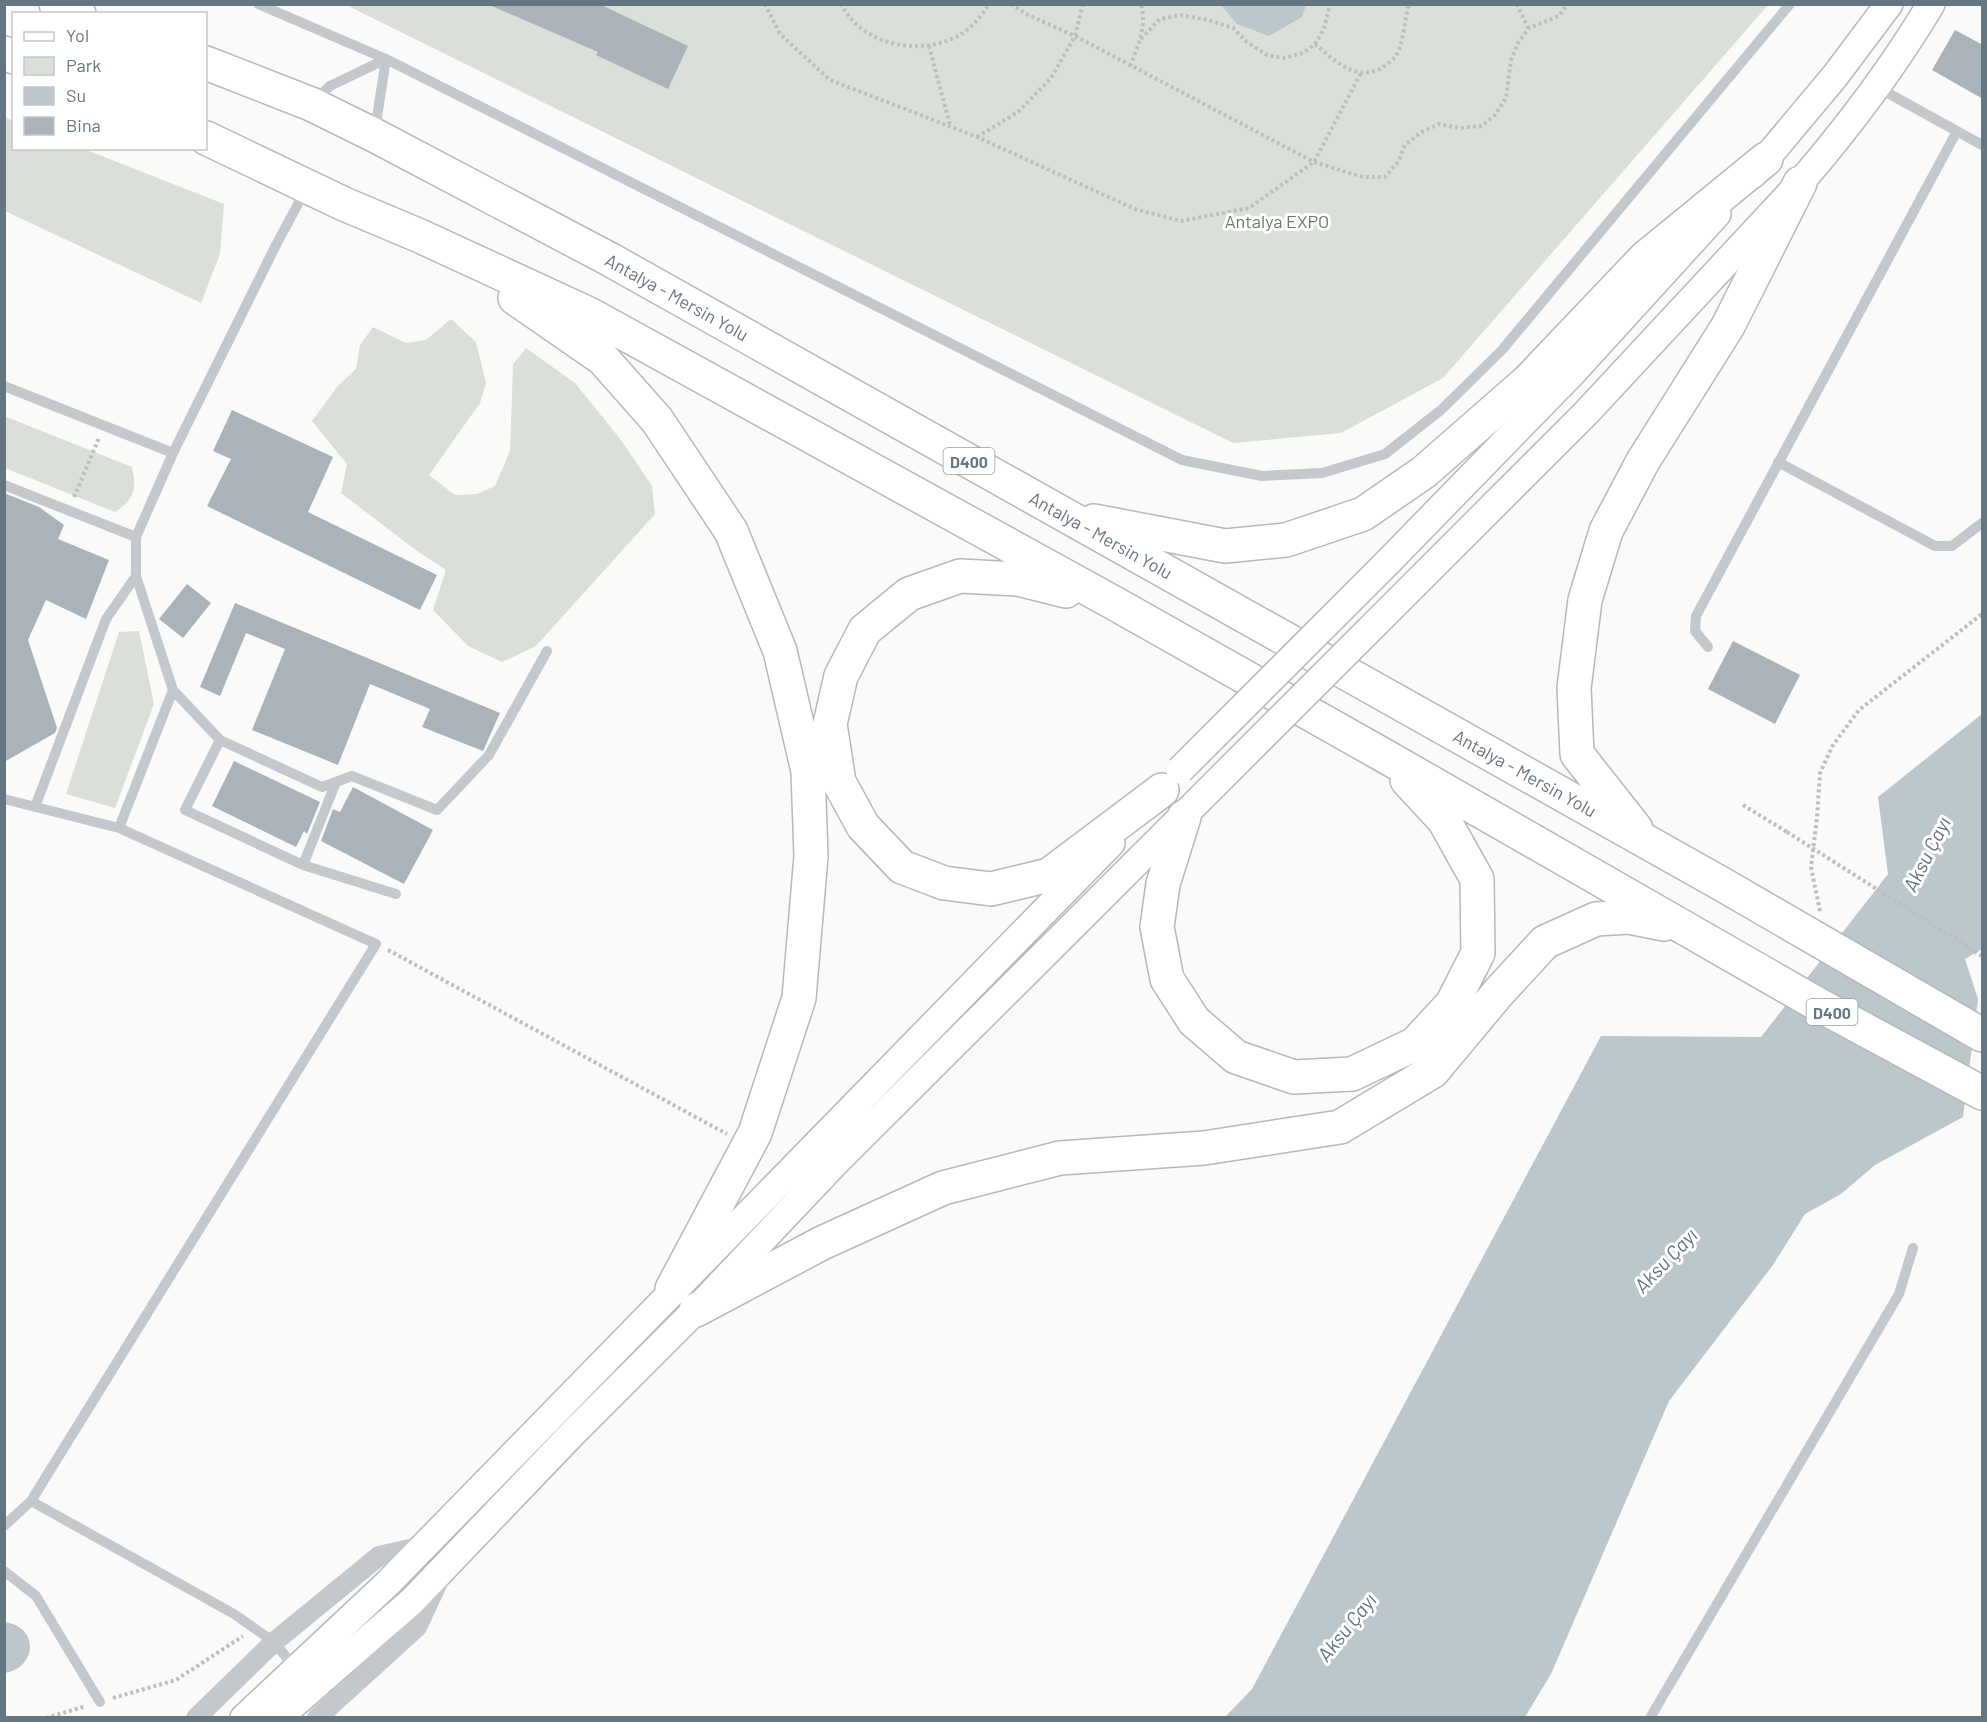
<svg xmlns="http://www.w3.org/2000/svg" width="1987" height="1722" font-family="Barlow,sans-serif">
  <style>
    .green { fill: #dadfd7 }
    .water { fill: #bbc7cb }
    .building { fill: #aab3b9 }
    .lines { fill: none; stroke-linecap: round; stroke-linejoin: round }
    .secondary-casing { stroke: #b3babf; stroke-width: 30 }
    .trunk-casing { stroke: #b4b9bd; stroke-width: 36 }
    .path { stroke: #bbbfc2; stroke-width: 4; stroke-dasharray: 3 3; stroke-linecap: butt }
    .service { stroke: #c3c8cc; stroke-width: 10 }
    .minor { stroke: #c3c8cc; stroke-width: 20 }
    .secondary { stroke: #fff; stroke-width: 27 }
    .trunk { stroke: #fff; stroke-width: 33 }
    .secondary-bridge-casing { stroke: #b3babf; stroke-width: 30; stroke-linecap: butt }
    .path-bridge { stroke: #bbbfc2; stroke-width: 4; stroke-dasharray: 3 3; stroke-linecap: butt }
    .secondary-bridge { stroke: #fff; stroke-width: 27 }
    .labels { text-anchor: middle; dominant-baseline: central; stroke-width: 6; stroke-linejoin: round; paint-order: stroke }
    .shield { fill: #fff; stroke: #939fa8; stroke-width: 1.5 }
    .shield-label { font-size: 16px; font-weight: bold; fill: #657683 }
    .park-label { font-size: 18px; fill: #687a64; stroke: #fff }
    .street-label { font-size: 18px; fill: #657683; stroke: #fff }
    .water-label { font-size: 20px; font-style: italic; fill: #60757c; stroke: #fff }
  </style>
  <rect width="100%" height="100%" fill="#fafaf8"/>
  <path class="green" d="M346,5H1768L1443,378L1341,433L1233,443Z
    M5,117L13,121L14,148L84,149L224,204L220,254L201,303L5,211Z
    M451,319L476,342L486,383L480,403L429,475L455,495L477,494L495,486L510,451L513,364L526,348L575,383L621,440L652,486L655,514L536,646L502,662L468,646L433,610L446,570L417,551L341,493L347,464L312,421L337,387L356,369L360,345L373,327L406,343L426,340Z
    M4,416L132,467C137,489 134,500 115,512L5,468Z
    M139,631L154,704L115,808L66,794L119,632Z"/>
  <path class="water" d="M1221,5H1306L1302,17L1269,36L1237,24Z
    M1982,714V949L1965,959L1978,999L1963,1117L1875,1165L1841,1194L1805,1214L1773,1265L1669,1401L1551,1674L1525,1717L1224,1718L1252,1689L1601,1036L1761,1037L1888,874L1878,797Z
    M4,1622C39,1626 38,1667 5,1673Z"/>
  <path class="building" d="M487,4H599L688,46L668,89L596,55L598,52Z
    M1955,30L1983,45V99L1932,70Z
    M232,410L333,457L308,512L437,575L420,610L207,506L231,459L213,451Z
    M4,493L39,507L64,525L58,539L109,560L86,619L46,600L28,640L57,728L55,733L4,762Z
    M187,584L211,603L183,638L159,619Z
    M235,603L500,713L483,751L422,727L430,709L370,684L338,765L252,730L285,649L246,633L220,696L200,687Z
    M1733,641L1800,675L1775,724L1708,689Z
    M234,761L320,802L307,834L304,831L296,847L212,806Z
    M353,787L433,830L404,884L321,841L333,809L340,812Z"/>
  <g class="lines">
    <g class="secondary-casing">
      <path id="secondary" d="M1753,174L1835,76L1889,4
        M1387,563L1574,371L1717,214
        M1415,584L1587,412L1800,183C1848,127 1893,68 1931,4
        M244,1718L387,1584L1111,843
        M278,1718L412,1601L572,1434L696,1310L834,1164L1209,790"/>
    </g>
    <g class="trunk-casing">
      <path id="trunk" d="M56,4L79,14
        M4,53L14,57
        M206,63L311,104L374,135L611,260L1720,883L1982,1035
        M206,138L344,204L420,236L589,314L1114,603L1383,755L1819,1005L1982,1093
        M515,298L603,359L657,420L731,531L780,651L808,771L811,856L799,998L755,1133L672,1289
        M1094,521L1225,546L1286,540L1363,514L1424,472L1528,381L1645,258L1766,159
        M1066,591L1018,579L960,576L909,594L865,630L841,676L830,724L839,782L863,826L902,867L944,883L991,889L1049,875L1162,790
        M1184,817L1163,884L1157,927L1167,979L1194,1021L1236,1057L1294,1077L1352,1074L1415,1044L1452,1004L1478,953L1477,879L1444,820L1407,780
        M1636,829L1577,754L1574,688L1585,600L1606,531L1643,461L1728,326L1800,183
        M696,1310L822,1243L943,1188L1060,1158L1204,1148L1340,1127L1433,1071L1498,993L1545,942L1596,919L1629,917L1664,924"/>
    </g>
    <path class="path" d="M765,4L780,34L830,80L977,137L1135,209L1181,221L1249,208L1314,162L1361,73
      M840,4C845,10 849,17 855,23C881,48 924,53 956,37C970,30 981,17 989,4
      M1011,4L1028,15L1075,36L1314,162L1363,177H1385L1398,162L1405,145L1420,133L1439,124L1460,128L1482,126L1495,115L1506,98L1511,60L1518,43L1529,28L1559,16L1568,4
      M1517,4L1528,28
      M1141,39L1160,19L1181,15L1208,20L1233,28L1247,42L1267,55L1283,58L1303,53L1315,44L1324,29L1330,4
      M1315,44C1334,60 1354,81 1380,69C1386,65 1393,61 1397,54C1403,45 1405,17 1409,4
      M929,46L950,125
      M1130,66C1138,46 1147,26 1141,4
      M977,137L1018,112L1051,78L1075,36L1083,4
      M74,497L99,438
      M1743,805L1787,832
      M1820,911L1811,867L1817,817L1820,773L1833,745L1859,710L1982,614
      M388,950L727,1134
      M113,1698L176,1680L243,1636
      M46,1718L86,1706"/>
    <path class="service" d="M258,4L386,59L1182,460L1262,476L1322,473L1385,454L1441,410L1502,350L1790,4
      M1877,87L1982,145
      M314,101L330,86L386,59
      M375,130L386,59
      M4,386L173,453
      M1778,462L1935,546H1952L1982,523
      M4,485L136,537
      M1708,647L1695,631L1696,616L1957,131
      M173,690L220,740L322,787L352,776L437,810L489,755L547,651
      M220,740L185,810L303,865L336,782
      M4,799L119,828L376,944L31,1501L234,1614L274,1642L295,1668
      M35,807L106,619L136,576
      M119,828L173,690L136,576V537L173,453L276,245L305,191
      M303,865L396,894
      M4,1526L31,1501
      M4,1571L36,1596L100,1702
      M1650,1718L1899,1294L1913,1248"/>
    <path class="minor" d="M196,1718L274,1642L379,1556L423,1546
      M317,1718L417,1627L439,1580"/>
    <use href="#secondary" class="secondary"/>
    <use href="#trunk" class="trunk"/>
    <g class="secondary-bridge-casing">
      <path id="secondary-bridge" d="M1180,770L1387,563
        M1209,790L1415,584"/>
    </g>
    <path class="path-bridge" d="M1787,832L1982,956"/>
    <use href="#secondary-bridge" class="secondary-bridge"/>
  </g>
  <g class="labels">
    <g class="shield">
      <rect x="943.5" y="448" width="51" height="26" rx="4.5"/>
      <rect x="1806.5" y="999" width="51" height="26" rx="4.5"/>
    </g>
    <g class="shield-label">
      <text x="969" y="461">D400</text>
      <text x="1832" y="1012">D400</text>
    </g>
    <g class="park-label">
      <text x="1277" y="221">Antalya EXPO</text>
    </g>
    <g class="street-label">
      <text transform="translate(677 297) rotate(29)">Antalya - Mersin Yolu</text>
      <text transform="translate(1101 535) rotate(29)">Antalya - Mersin Yolu</text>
      <text transform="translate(1525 773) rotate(29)">Antalya - Mersin Yolu</text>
    </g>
    <g class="water-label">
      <text transform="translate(1926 854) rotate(-63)">Aksu Çayı</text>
      <text transform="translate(1665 1260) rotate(-46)">Aksu Çayı</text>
      <text transform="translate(1346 1627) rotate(-51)">Aksu Çayı</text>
    </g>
  </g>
  <rect width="1987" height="1722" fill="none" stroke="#657683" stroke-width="12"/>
  <rect x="12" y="12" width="195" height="138" fill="#ffffff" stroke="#c1c8cd" stroke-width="1.5"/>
  <rect x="24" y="32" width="30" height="9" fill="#ffffff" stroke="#c1c8cd" stroke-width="1.5"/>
  <text x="66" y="42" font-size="18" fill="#657683">Yol</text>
  <rect x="24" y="57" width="30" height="18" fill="#dadfd7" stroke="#c1c8cd" stroke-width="1.5"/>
  <text x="66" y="72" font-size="18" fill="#657683">Park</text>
  <rect x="24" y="87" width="30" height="18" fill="#bbc7cb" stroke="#c1c8cd" stroke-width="1.5"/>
  <text x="66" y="102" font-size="18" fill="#657683">Su</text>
  <rect x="24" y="117" width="30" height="18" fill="#aab3b9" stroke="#c1c8cd" stroke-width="1.5"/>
  <text x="66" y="132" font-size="18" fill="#657683">Bina</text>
</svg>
